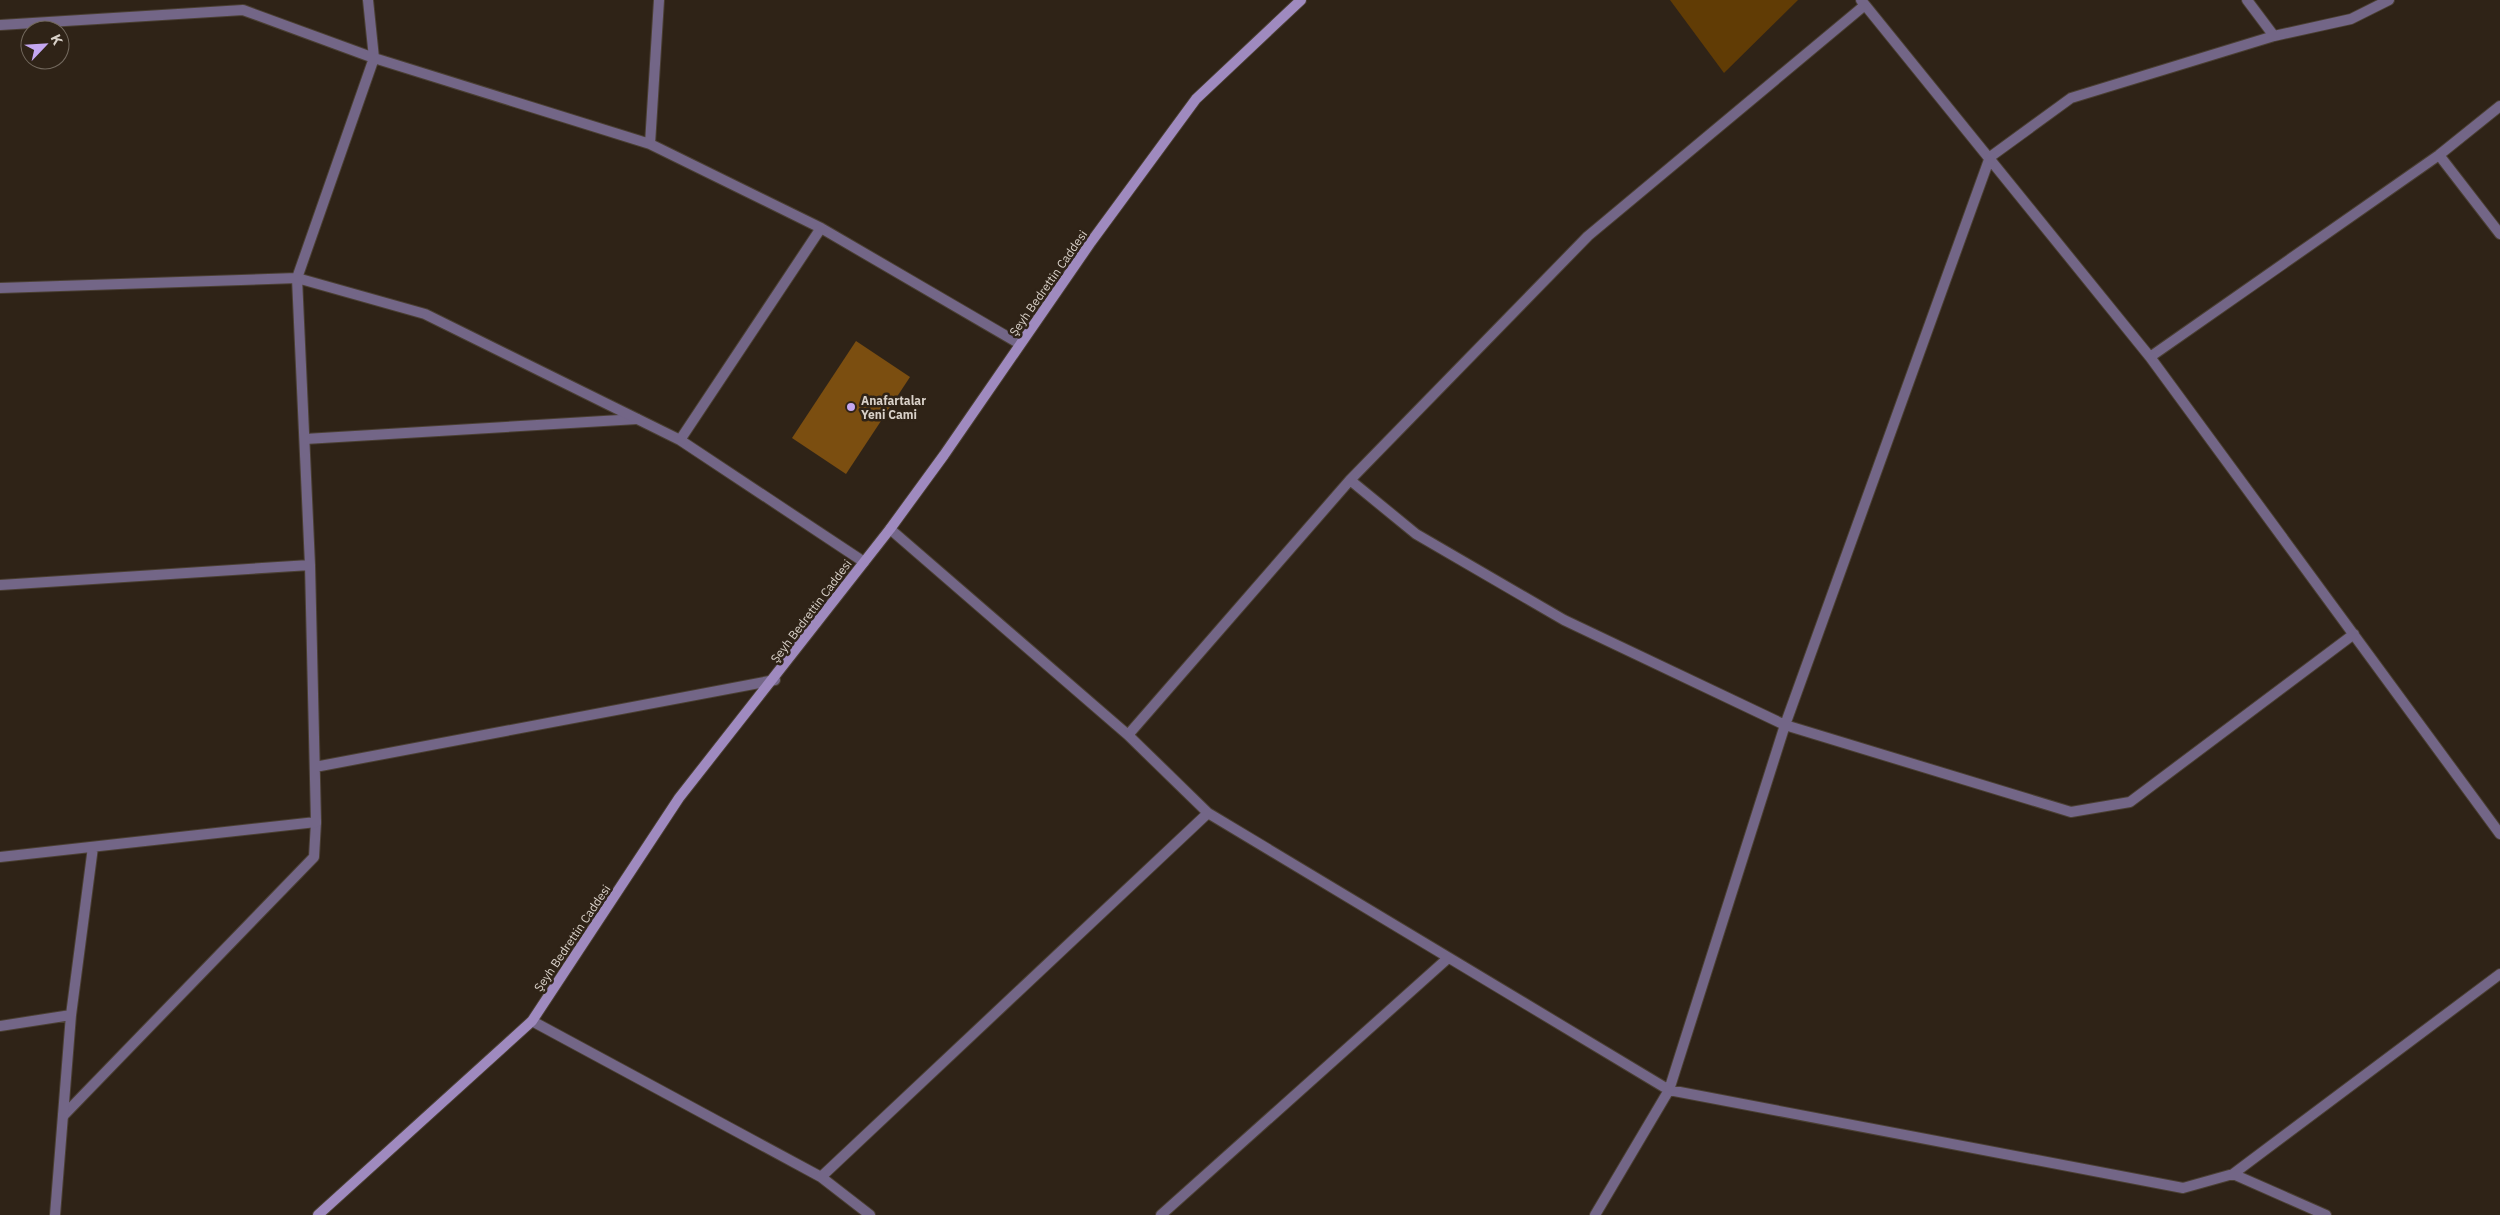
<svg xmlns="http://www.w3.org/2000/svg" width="2500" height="1215" font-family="'IBM Plex Sans',sans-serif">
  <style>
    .green { fill: #613c05 }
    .building { fill: #7b4e10 }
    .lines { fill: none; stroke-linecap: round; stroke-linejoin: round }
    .lane-casing { stroke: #4a3f33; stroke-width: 12 }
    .street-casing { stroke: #4a3f33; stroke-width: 12 }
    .secondary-casing { stroke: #4a3f33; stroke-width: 12 }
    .lane { stroke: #736687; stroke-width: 10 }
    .street { stroke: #736687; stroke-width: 10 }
    .secondary { stroke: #9f8abf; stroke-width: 10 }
    .poi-dot { fill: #c4a7f1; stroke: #2f2317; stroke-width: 2 }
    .labels { text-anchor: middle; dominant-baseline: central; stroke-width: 5; stroke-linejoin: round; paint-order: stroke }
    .street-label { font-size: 12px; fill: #d9d1c9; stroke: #2f2317 }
    .poi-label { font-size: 12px; font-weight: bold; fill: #d9d1c9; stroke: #2f2317; text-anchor: start }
  </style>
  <rect width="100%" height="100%" fill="#2f2317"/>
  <path class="green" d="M1670,0H1798L1724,73Z"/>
  <path class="building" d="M856,341L910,377L846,474L792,438Z"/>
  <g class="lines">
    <g class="lane-casing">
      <path id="lane" d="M305,439L637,419
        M63,1116L314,857L316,822"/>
    </g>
    <g class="street-casing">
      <path id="street" d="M1861,0L2150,357L2500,834
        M2247,0L2274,36
        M0,25L243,10L374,58L650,144L821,228L1020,344
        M650,144L659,0
        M2439,155L2500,234
        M0,288L297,278L425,314L680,440L864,562
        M2150,357L2439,155L2500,106
        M680,440L821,228
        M1350,480L1416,534L1564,620L1785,725L2071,812L2130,802L2354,634
        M890,529L1128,735L1208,813L1669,1090L2183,1188L2233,1174L2500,974
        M0,585L310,565
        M1128,735L1350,480L1588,236L1865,5
        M315,767L775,680
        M0,857L316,822L310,565L297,278L374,58L368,0
        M532,1021L821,1177L870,1215
        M0,1026L71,1015
        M2233,1174L2326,1215
        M821,1177L1208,813
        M55,1215L71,1015L93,847
        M1161,1215L1447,959
        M1595,1215L1669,1090L1785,725L1990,157L2071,98L2274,36L2351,19L2389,0"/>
    </g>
    <g class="secondary-casing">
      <path id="secondary" d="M318,1215L532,1021L679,798L890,529L944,455L1091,242L1196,99L1301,0"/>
    </g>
    <use href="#lane" class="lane"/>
    <use href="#street" class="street"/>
    <use href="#secondary" class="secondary"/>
  </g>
  <circle class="poi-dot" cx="851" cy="407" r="5"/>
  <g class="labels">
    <g class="street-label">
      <text transform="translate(1048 283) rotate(-55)">Şeyh Bedrettin Caddesi</text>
      <text transform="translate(811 611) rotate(-53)">Şeyh Bedrettin Caddesi</text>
      <text transform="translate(572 938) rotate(-56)">Şeyh Bedrettin Caddesi</text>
    </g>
    <g class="poi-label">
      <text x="861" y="400">Anafartalar<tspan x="861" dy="14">Yeni Cami</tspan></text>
    </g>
  </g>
  <g transform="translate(45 45) rotate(65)"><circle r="24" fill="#2f2317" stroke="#73695e"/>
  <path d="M0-4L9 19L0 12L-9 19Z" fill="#c4a7f1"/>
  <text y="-8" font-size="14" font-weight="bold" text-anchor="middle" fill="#d9d1c9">K</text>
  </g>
</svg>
